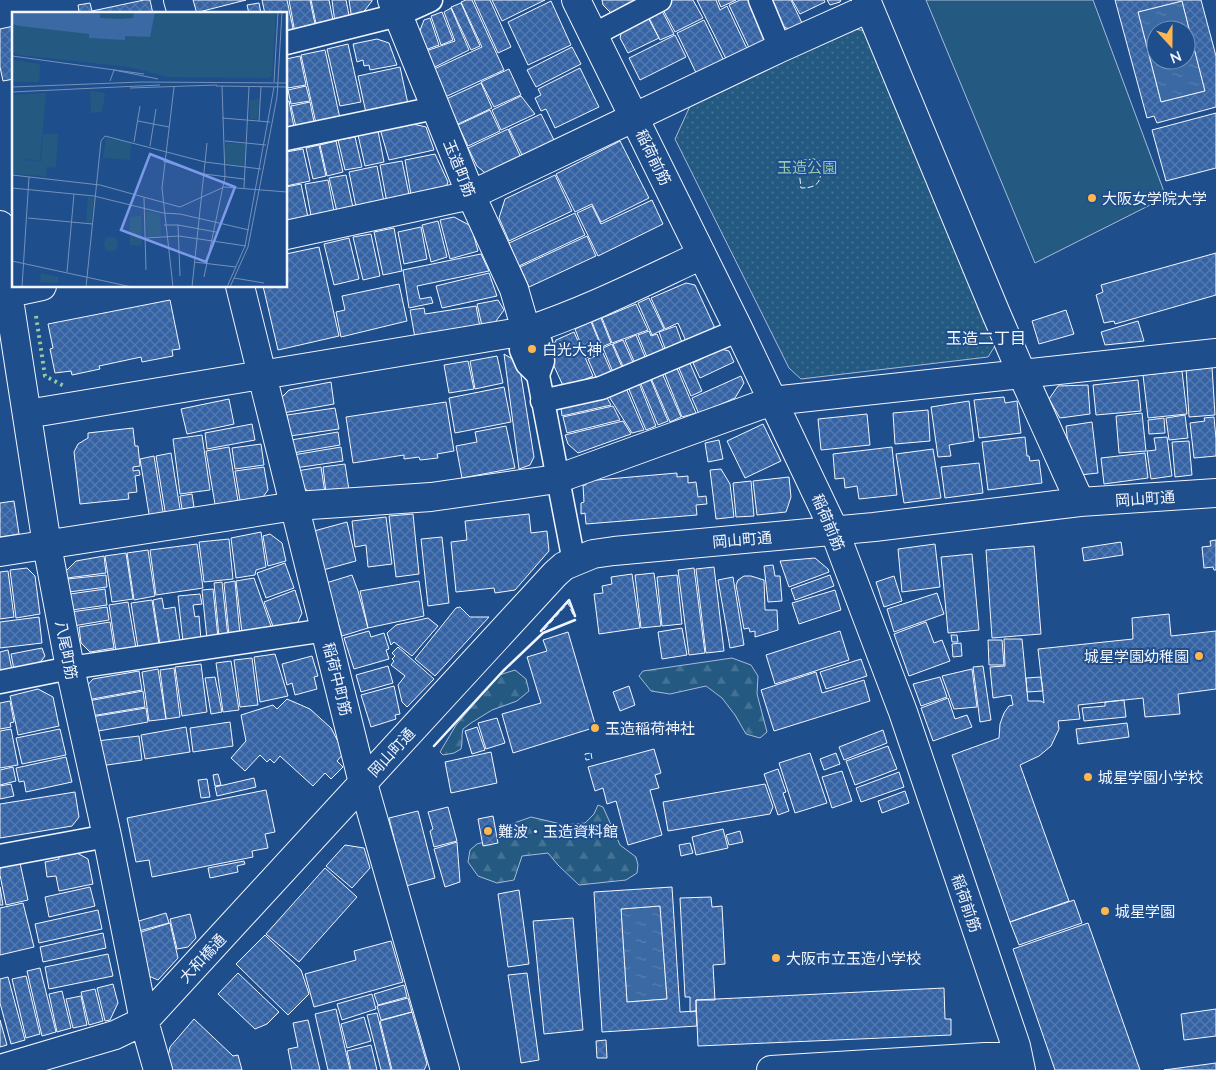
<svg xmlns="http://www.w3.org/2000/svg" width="1216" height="1070" font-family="Lato,'Noto Sans JP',sans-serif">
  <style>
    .grass { fill: #245a82; stroke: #a8bbd7 }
    .forest { fill: url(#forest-firs); stroke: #a8bbd7 }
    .park { fill: url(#park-dots); stroke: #a8bbd7 }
    .water { fill: url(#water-ripples); stroke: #a8bbd7; fill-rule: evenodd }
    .building { fill: url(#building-cross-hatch); stroke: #f2f6ff; fill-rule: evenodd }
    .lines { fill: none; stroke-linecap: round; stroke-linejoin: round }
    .street-casing { stroke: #f2f6ff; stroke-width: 25 }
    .secondary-casing { stroke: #f2f6ff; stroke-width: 30 }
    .street { stroke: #1f4e8c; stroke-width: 22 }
    .secondary { stroke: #1f4e8c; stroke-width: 28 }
    .hedge { stroke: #97c8a6; stroke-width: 4; stroke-dasharray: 2.5 4; stroke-linecap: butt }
    .fence { stroke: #f2f6ff; stroke-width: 1; stroke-dasharray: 6 2.5; stroke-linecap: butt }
    .wall { stroke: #f2f6ff; stroke-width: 2.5 }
    .poi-dot { fill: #ffb74d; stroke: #1f4e8c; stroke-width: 2 }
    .labels { text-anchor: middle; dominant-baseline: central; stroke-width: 4; stroke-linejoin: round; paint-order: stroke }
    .street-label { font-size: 15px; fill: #f2f6ff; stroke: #1f4e8c }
    .park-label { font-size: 15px; fill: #97c8a6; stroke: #1f4e8c }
    .poi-label { font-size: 15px; fill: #f2f6ff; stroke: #1f4e8c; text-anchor: start }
    .neighbourhood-label { font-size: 16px; fill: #f2f6ff; stroke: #1f4e8c }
    .inset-road { fill: none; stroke: #7391ba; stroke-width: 1 }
    .view { fill: #7d9aea; fill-opacity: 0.15; stroke: #7d9aea; stroke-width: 2.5 }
    .inset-edge { fill: none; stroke: #f2f6ff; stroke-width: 2.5 }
  </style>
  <defs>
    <pattern id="forest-firs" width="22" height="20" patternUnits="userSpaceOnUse" patternTransform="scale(1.25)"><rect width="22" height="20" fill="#245a82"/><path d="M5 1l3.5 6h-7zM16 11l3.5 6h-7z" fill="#447295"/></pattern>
    <pattern id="park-dots" width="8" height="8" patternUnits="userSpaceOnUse" patternTransform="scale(1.25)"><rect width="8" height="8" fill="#245a82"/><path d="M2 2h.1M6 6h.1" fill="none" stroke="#447295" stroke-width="1.8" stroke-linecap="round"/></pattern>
    <pattern id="water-ripples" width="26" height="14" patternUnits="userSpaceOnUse" patternTransform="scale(1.25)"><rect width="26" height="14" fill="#3b69a3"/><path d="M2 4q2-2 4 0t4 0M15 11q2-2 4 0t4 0" fill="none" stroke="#587fb1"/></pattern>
    <pattern id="building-cross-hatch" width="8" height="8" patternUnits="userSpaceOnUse" patternTransform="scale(1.25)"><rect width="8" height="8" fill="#3563a3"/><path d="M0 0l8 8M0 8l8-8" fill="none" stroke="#537ab1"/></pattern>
  </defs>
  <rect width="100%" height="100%" fill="#1f4e8c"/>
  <path class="grass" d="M926,0H1093L1166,197L1035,263Z"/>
  <path class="forest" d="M732,658L751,665L758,676L757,694L767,732L760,738L746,734L735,715L722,698L706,686L670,694L651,691L639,676L643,671Z
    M515,670L526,679L529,691L517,701L492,710L471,723L463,729C461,736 463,742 461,749L454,753L443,755L440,752L456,725L499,675Z
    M598,805L603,807L620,845L636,857L638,865L637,873L626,880L579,885L558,865L548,853L522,856L514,880L497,883L478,876L468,862L470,850L477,844L492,840L514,823L531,817L565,825L585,823L594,814Z"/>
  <path class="park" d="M850,28L865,31L995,346L988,357L801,379L789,368L675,139L691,104Z"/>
  <path class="water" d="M1182,1L1205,91L1161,102L1138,12ZM1156,30H1186V60H1156Z
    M660,906L667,999L627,1002L621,909Z"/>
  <path class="building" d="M144,0H150L153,14H71L79,12L78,5L90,3L92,11Z
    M191,0H246L195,13Z
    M262,0H287L294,33L286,35V14H265Z
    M289,0H310L316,29L295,33Z
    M311,0H329L334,25L317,28Z
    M332,0H346L350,20L335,23Z
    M349,0H372V1L358,19L352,20Z
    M466,0H472L504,70L445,97L432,70L482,47L461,2Z
    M474,0H490L511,47L498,53Z
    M492,0H545L502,21Z
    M602,0H642L616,18L603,5Z
    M672,0H693L703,18L675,32L661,6Z
    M697,0H716L720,10L727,6L749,53L728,63Z
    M718,0H736L721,7Z
    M740,0H751L767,34L764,45L751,52L729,5Z
    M768,0H791L802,23L789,29L781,26Z
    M792,0H824L825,2L800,14Z
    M827,0H841L840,2L830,5Z
    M1115,0H1201L1216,56V107L1157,123L1154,116L1147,118ZM1182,1L1205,91L1161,102L1138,12Z
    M551,1L571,45L528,65L508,22Z
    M259,3L261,14H249L247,5Z
    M461,3L480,46L471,50L451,7Z
    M660,7L674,34L660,40L647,14Z
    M451,8L469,50L433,68L426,51L455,41L444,12Z
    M442,12L453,40L441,45L431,16Z
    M646,14L659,38L628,53L620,38L623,26Z
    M430,18L439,45L425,50L419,33L424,20Z
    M704,20L725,63L698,77L677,33Z
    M14,26V79L3,81L0,67V29Z
    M675,35L686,57L640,80L629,58Z
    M377,39L389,43L397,65L370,70L369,65L364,66L363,60L357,62L353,44Z
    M348,44L361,102L340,106L327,49Z
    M572,47L581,64L536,87L527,70Z
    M325,50L341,123L317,128L301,55Z
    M300,56L306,85L288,88L286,81V59Z
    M400,67L408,104L366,113L358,76Z
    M580,68L599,107L555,128L546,109L541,111L535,98L541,95L538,89Z
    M509,69L521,95L494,107L481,82Z
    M481,83L492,108L458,124L446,99Z
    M306,86L310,101L291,104L288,90Z
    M521,96L535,114L501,130L492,110Z
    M289,101L295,132L286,134V102Z
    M310,102L315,127L297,131L291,106Z
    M490,110L500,131L468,146L458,125Z
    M1216,113V168L1166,181L1152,130Z
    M541,114L557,146L525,161L509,129Z
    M413,124L426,127L434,150L389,160L380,129Z
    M508,129L523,162L491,178L477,166L468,148Z
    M378,131L384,162L365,166L358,135Z
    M355,137L362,167L345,170L338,140Z
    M336,141L343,172L327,176L320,145Z
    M620,141L649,198L601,222L592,204L575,212L556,174Z
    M319,145L326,176L313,179L306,148Z
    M303,149L310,181L286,186V152Z
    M435,154L448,182L443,195L412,201L405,160Z
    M402,161L410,199L387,203L380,165Z
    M377,166L385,207L357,212L349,172Z
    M346,175L354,212L338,216L329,178Z
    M555,175L572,211L509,241L499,218L505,199Z
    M328,180L335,216L312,221L305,184Z
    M301,184L309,222L286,227V187Z
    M652,200L663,224L598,256L577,213L592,206L601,224Z
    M575,213L585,235L519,266L509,243Z
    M454,217L471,226L478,251L450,259L440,220Z
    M438,221L447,257L431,262L422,225Z
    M421,227L427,259L404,264L398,232Z
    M394,228L402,271L383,275L374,232Z
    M371,234L380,276L363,280L353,237Z
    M587,236L596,256L529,287L520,267Z
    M349,238L359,279L334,285L324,244Z
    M319,247L339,336L278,350L263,286H286V254Z
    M1216,253V295L1115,324L1114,321L1104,323L1096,295L1103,292L1101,285Z
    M481,254L489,271L417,286L420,299L431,297L433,303L409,308L403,270Z
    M489,273L497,296L442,308L436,286Z
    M686,283L695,285L714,326L713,335L688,346L678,323L665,329L651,298Z
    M399,284L407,321L341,337L336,312L345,310L342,296Z
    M649,298L664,329L652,335L638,303Z
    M170,300L180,349L172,350L173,356L142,362L141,357L99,366L100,369L72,375L71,371L55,373L50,349L53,348L48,324Z
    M498,300L504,310L493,325L482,326L477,304Z
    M636,304L648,330L612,343L602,318Z
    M476,306L480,327L415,338L410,310L424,308L425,314Z
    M1066,310L1074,334L1039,344L1032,321Z
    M601,318L611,343L602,347L592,322Z
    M1138,321L1144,341L1105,345L1101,332Z
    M591,322L603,351L586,358L575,329Z
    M676,326L684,348L667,354L659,332Z
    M649,331L651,336L657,334L666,355L649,362L638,335Z
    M574,332L593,376L564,388L549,355L556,340Z
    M636,335L648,364L637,368L625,340Z
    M623,340L636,369L626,373L613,344Z
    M612,344L625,374L615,377L603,348Z
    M721,349L729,351L734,362L700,378L693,363Z
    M603,353L613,376L598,382L588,359Z
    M504,354L519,363L534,457L530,465L519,469Z
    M497,356L503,383L475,389L470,361Z
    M468,361L474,389L449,393L444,365Z
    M689,361L702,391L691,396L678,366Z
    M676,366L696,413L682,417L664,372Z
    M1212,367L1215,415L1189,417L1186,368Z
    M1182,371L1187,414L1148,418L1143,375Z
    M662,373L681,417L670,422L651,378Z
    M741,376L744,383L735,398L699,414L692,398Z
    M650,378L668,421L658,425L640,382Z
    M1138,380L1141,411L1096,415L1093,385Z
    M331,382L334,404L283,413L280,399L289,390Z
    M639,383L656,426L646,430L628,387Z
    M1088,385L1090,414L1060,418L1049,399L1058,386Z
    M504,387L511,422L455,433L449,398Z
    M626,388L644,430L632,433L608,395Z
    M605,394L611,405L562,416L561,408Z
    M1004,397L1005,403L1017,401L1021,433L979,438L974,400Z
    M229,399L234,424L187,434L181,409Z
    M969,401L974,441L949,445L951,456L938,457L931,407Z
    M446,402L454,451L437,454L438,458L420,460L419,457L404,459V455L353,463L346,417Z
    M613,406L620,420L567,433L563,417Z
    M335,408L339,429L290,436L287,415Z
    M928,410L930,441L895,444L893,413Z
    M1142,413L1146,451L1119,453L1116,416Z
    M867,414L870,445L821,450L818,419Z
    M1185,415L1188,438L1169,440L1166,418Z
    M1214,417L1216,439V456L1194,458L1190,423L1205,421L1204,418Z
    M1164,418L1165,433L1149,434L1148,420Z
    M623,421L631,434L578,453L568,444L565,435Z
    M1092,422L1098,473L1080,475L1068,445L1066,426Z
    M252,424L255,440L207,449L205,433Z
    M763,424L781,461L745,478L727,441Z
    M506,426L515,468L462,478L456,446L477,442L475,432Z
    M133,428L135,446H138L140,466L133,467V471L139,470L140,475L135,476L137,492L128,493L129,499L80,504L74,452L78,444L88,438V433Z
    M338,432L340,445L293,453L291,440Z
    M202,435L210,490L180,494L173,439Z
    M1025,437L1027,456H1029L1030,461L1039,460L1042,483L988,490L982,442Z
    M1167,437L1172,476L1151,479L1147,451L1156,450L1154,438Z
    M719,440L723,459L708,462L705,443Z
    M1189,441L1192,475L1175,477L1172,442Z
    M261,444L264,465L235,469L232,448Z
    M229,447L239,507L216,510L206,451Z
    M341,447L343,461L295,468L293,455Z
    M892,447L897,495L859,499L857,486L845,488L844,478L835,479L833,454Z
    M933,449L941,498L904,503L896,454Z
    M171,453L181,515L166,517L156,456Z
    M1145,453L1148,478L1104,484L1101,458Z
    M154,456L164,518L150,520L140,459Z
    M979,463L983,493L945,498L941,467Z
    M345,464L349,490L326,493L323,467Z
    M264,467L268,490L258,504L241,506L235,471Z
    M321,467L325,493L313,495L298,483L297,471Z
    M721,469L730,484L734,517L716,519L710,470Z
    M677,473V477L688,476V483L696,482L698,497L706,496L707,504L696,505L697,515L586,524L585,513L581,514V503L584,502L583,485H586L585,481Z
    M789,477L791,497L786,512L757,515L753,481Z
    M751,481L754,516L736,517L733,483Z
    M192,494L194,507L182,509L180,496Z
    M14,501L19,534L0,537V503Z
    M413,514L419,574L396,577L389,516Z
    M529,514L531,533L547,531L549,551L515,590L495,593L494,588L456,592L451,542L467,540L465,521Z
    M386,517L392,564L368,567L366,545L355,547L352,521Z
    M347,522L356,561L323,570L314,531Z
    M261,532L266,567L256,570L255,575L236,578L231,538Z
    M270,534L282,543L286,561L268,566L263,536Z
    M442,537L449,603L428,606L421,539Z
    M229,539L233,579L204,582L199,542Z
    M1216,540V570H1214L1213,567L1204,568L1202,547L1211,546L1210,541Z
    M1121,542L1123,555L1084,561L1082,548Z
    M197,544L203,588L156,595L150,550Z
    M935,544L940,587L902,592L898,549Z
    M1034,546L1041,634L992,638L986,550Z
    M148,550L155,596L134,600L127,553Z
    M126,553L133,599L112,602L105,556Z
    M972,554L979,630L948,633L941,557Z
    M104,556L106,573L67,578L66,571L76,561Z
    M815,558L828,569L829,572L789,587L780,561Z
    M285,563L294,588L266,598L257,573Z
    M773,565L775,576H780L782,601L768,602L764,566Z
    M714,567L724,651L706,653L696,569Z
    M27,568L35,576L40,614L16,618L10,570Z
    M694,568L705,653L689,655L678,570Z
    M8,571L14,617L0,619V572Z
    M654,573L661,626L641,628L635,575Z
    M632,574L640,628L599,634L594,594L603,593L602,586L612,584L611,577Z
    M106,575L107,587L69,592L67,579Z
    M352,575L358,591L368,628L342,636L326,583Z
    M677,575L682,624L662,626L657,577Z
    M830,575L834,586L795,600L791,589Z
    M744,576H751L764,580L765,610H777L778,630L755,637V631L750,632L749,628L744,629L736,585L738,580Z
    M894,576L902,601L884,607L876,582Z
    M733,577L744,645L730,648L718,580Z
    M254,578L272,629L242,633L236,581Z
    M235,581L240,635L229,636L224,583Z
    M419,581L424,616L368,628L360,591Z
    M222,582L228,637H219L214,583Z
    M105,589L107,605L72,610L70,594Z
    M213,589L218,638L207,639L202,590Z
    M295,590L302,613L296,626L274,629L264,602Z
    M835,590L841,610L799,624L792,603Z
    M937,593L944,614L894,632L887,609Z
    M200,594L202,604L193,605L195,617L199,616L201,640L183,642L178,596Z
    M162,598L164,609L175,607L180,641L160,645L153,600Z
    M152,600L159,644L138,648L131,603Z
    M128,602L136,648L116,651L109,605Z
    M107,607L109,620L73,626L71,612Z
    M460,607L470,617H489L435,676L415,659L456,608Z
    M1169,614L1171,636L1216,631V689L1178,694L1180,714L1145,717L1143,698L1078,705L1080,719L1058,721L1059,729L1051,746L1039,756L1020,765L1069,901L1010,922L952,755L999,738L1000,724L1004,713L1009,706L1013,705L1011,695L993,698L990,667L1005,666L1004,639H1022L1028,701H1041L1044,703L1038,649L1133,639L1132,618Z
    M39,617L42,643L0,648V622Z
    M428,618L438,626L412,656L394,642L391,645L387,633L396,625Z
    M110,622L114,648L90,652L81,643L79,627Z
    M926,622L934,643L942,640L950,661L909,676L894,634Z
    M682,628L687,655L662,659L658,632Z
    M369,631L371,637L384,633L389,649L386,650L389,659L354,669L344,638Z
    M840,631L849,660L775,684L766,655Z
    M568,632L596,727L513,753L502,714L541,703L527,657L547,651L543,640Z
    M951,635H957L958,642H952Z
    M988,640H1002L1004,665H989Z
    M961,643L962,656L953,657L952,644Z
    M398,647L434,679L407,707L402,702L398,685L405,676L391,665L394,661L392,659L395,656L392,653Z
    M42,648L45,656L39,664L14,670L11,654Z
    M8,650L12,670L0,673V652Z
    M275,654L288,696L260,702L254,657Z
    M312,656L318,676L314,677L317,689L295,695L292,683L287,685L282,664Z
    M252,658L258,705L240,707L234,660Z
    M861,659L867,676L826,689L820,672Z
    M231,661L239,710L223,712L216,663Z
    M201,664L207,712L182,716L175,667Z
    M388,666L393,683L361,692L356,675Z
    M983,666L991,720L980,722L973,667Z
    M174,668L180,717L166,719L160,670Z
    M158,669L166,719L149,721L142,672Z
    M972,669L977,707L954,709L942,676Z
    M139,671L142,690L87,700L85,688L93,679Z
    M816,672L822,693L864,680L870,701L774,731L761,690Z
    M215,677L222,712L211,714L205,678Z
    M940,677L947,697L921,706L913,684Z
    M1041,677L1043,691L1027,692L1026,678Z
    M394,686L400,714L395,715L396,719L371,727L361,695Z
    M629,686L635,705L620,711L613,692Z
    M38,689L53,697L59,726L18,735L10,696Z
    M143,691L145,707L91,716L88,701Z
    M948,698L955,719L967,715L972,727L933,741L921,708Z
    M287,699L310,709L331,728L344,753L337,761L343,767L331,779L325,773L313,786L280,756L274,763L270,759L267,762L260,755L245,771L231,758L246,741L241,715L273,705L277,709Z
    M1124,700L1126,717L1084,721L1082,708L1105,706V702Z
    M10,701L14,722L10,723L11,727L0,729V703Z
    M146,708L148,722L93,732L91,717Z
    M497,718L505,743L486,749L478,723Z
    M230,722L233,746L193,752L190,728Z
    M1127,723L1129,737L1078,744L1076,729Z
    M186,727L190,752L145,759L141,735Z
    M477,727L485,750L472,754L465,731Z
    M11,729L18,765L0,768V731Z
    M60,729L66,755L22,764L16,738Z
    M883,730L887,743L844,760L839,747Z
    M139,736L142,760L100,766L97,741Z
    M888,746L897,769L855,785L846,761Z
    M654,749L661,773L655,775L659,788L650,790L662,835L628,845L616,801L607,804L603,788L595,791L588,767Z
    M491,752L497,783L451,793L445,762Z
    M810,753L827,803L795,813L779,763Z
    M836,753L840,764L824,770L820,759Z
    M66,757L72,782L26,792L24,781L19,782L16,768Z
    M13,767L16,781L0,785V770Z
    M778,769L786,792L783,793L789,811L778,815L764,774Z
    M842,771L852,801L832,808L822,777Z
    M899,772L904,787L861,802L856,788Z
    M218,774L221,785L215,786L213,775Z
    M254,778L256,787L217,796L215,787Z
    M207,779L210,797L201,798L198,780Z
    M11,784L14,796L0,799V786Z
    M765,784L773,807L770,814L668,831L663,802Z
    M266,790L275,832L265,834L268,848L252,851L253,857L152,877L149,860L136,862L127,818Z
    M905,791L909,803L882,813L878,801Z
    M75,792L79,817L72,826L0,838V804Z
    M448,807L457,841L434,847L430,831L433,829L428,812Z
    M418,811L435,878L406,886L389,818Z
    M493,816L498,843L483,846L478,819Z
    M723,829L728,848L696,855L692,837Z
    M740,831L743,842L729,845L726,835Z
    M457,842L460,882L445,887L434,849Z
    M690,843L693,853L681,856L679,845Z
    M345,845L364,848L370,868L352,888L326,866Z
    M77,853L88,859L93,884L59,891L56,876L47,877L45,862L59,859V856Z
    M244,861L245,864L237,866L238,872L210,878L208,868Z
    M20,863L28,900L6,905L0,875V868Z
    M325,868L357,897L299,962L266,934Z
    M0,887L3,905H0Z
    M90,887L95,906L49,917L45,897Z
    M672,887L680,1012L696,1011L697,1026L602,1032L594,892ZM660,906L667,999L627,1002L621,909Z
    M519,890L529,964L508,967L498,894Z
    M711,897L712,907L722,906L725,964L713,965L715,1000H696V1011L690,1012V997H685L680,898Z
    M1074,900L1082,923L1019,945L1010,922Z
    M23,903L34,947L0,955V908Z
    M98,910L102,929L39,943L35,924Z
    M166,913L169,923L135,932L132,923Z
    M190,914L196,938L188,947L177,949L170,919Z
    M573,918L583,1030L544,1034L533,921Z
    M170,923L178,958L158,980L144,974L135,934Z
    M1088,923L1140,1070H1055L1013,949Z
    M103,933L106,948L43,962L40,947Z
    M265,935L301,970L309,994L288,1015L236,964Z
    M391,941L403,982L314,1007L305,974L356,960L354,951Z
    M108,954L113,976L49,989L45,967Z
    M40,968L56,1032L42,1036L27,971Z
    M238,973L279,1012L267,1024L255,1029L218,994Z
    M527,973L539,1060L521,1063L508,975Z
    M26,976L40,1034L26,1038L12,979Z
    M8,977L25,1040L11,1044L0,1003V979Z
    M113,984L118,1003L110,1020L105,1021L97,988Z
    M404,985L407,997L378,1005L374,994Z
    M944,988L945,1019H951V1035L698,1046L696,1000Z
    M95,989L103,1021L89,1025L81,992Z
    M62,991L71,1028L57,1032L49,994Z
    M372,994L376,1009L342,1020L337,1004Z
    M81,996L87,1025L73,1028L66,999Z
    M408,998L412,1012L381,1020L377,1006Z
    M336,1009L350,1070H328L315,1014Z
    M1216,1009V1036L1184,1040L1181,1014Z
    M412,1012L427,1064L424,1070H392L380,1021Z
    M377,1013L391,1070H381L367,1015Z
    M364,1017L371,1041L347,1048L341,1024Z
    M194,1019L233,1056L238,1055L242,1070H169L167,1062L170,1047Z
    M0,1020L7,1045L0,1047Z
    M308,1020L320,1070H292L288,1049L298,1047L293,1023Z
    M606,1040L607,1058H597L596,1041Z
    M371,1045L377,1070H351L347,1051Z
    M1216,1063V1070H1164Z"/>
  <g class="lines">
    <g class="street-casing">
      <path id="street" d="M760,0L780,48
        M593,35L660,0
        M286,43L398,15L431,0
        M286,139L435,108
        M538,375L527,364L521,350L528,337L541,343L543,361L538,375L574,562
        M542,401L601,388L739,330
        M0,682L70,668L326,630
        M0,856L107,836"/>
    </g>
    <g class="secondary-casing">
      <path id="secondary" d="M178,0L182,14
        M392,0L471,195L514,289L528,337
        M576,0L739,330L834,530L903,712L1016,1046L1021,1070
        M866,0L995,311L1022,374L1080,502
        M0,225L8,293L47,545L70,668L107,836L144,1021L158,1070
        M286,235L471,195L780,48L869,8
        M240,286L363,783L445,1070
        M0,295L42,286
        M27,414L526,331C587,311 644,282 702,255
        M0,552L295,506L431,497L557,479L772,401L1216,353
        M0,1069L115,1035L144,1021L555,574L564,566L593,554L614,551L874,527L1080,502L1216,493
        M771,1070L1018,1055"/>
    </g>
    <use href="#street" class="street"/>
    <use href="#secondary" class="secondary"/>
    <path class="hedge" d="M36,316L45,376L66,387"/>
    <path class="fence" d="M814,159L820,161C822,179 821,188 801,188L798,161Z
      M544,630L568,603L574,617
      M591,753L592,759L586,760L585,754Z"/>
    <path class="wall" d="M541,631L569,600L575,616
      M434,746L503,671L543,633L575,620"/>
  </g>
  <g class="poi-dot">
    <circle cx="1092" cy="198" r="5"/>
    <circle cx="532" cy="349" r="5"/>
    <circle cx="1199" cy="656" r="5"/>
    <circle cx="595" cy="728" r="5"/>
    <circle cx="1088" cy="777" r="5"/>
    <circle cx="488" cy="831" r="5"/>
    <circle cx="1105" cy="911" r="5"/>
    <circle cx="776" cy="958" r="5"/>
  </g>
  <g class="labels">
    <g class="street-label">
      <text transform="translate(654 157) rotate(64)">稲荷前筋</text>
      <text transform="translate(460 168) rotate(68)">玉造町筋</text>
      <text transform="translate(1145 498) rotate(-4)">岡山町通</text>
      <text transform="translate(829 522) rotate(67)">稲荷前筋</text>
      <text transform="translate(742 539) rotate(-5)">岡山町通</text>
      <text transform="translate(67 650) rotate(79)">八尾町筋</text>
      <text transform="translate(338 679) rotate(76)">稲荷中町筋</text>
      <text transform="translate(391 752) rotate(-47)">岡山町通</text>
      <text transform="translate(967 903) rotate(71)">稲荷前筋</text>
      <text transform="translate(202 958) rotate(-47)">大和橋通</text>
    </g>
    <g class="park-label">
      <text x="807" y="167">玉造公園</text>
    </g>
    <g class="poi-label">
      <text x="1102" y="198">大阪女学院大学</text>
      <text x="542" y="349">白光大神</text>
      <text x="1189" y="656" text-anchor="end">城星学園幼稚園</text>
      <text x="605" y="728">玉造稲荷神社</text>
      <text x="1098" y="777">城星学園小学校</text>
      <text x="498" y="831">難波・玉造資料館</text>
      <text x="1115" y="911">城星学園</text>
      <text x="786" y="958">大阪市立玉造小学校</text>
    </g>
    <g class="neighbourhood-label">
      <text x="986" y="337">玉造二丁目</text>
    </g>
  </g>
  <g transform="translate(12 12)">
    <rect width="275" height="275" fill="#1f4e8c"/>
    <path d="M78,79L93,81L90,100L79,101ZM31,122H46L44,156L35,155L34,165L19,163V157L11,152V148L29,149ZM129,204L130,234L118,233V205ZM92 232a7 7 0 1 1 14 0a7 7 0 1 1-14 0ZM29,261L47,265L46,271L28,270Z" fill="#245a82"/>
    <path d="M0,0H264L260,64L257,66L156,65L117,55L7,43L0,40ZM0,48L28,52L27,70H0ZM34,81L28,149L11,147V152L19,157V163L0,162V83ZM247,87L246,107H238V88ZM94,126L119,131L118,148L91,146ZM214,131L234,132L232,154L212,151ZM76,185L82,186L79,211L74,210ZM134,199L148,202L149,224L135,225Z" fill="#245a82"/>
    <path d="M0,0L75,1L88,2V6L108,7L121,6L122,0H143L138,25L113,24V28L77,26V22L8,14L0,12Z" fill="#3b69a3"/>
    <path class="inset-road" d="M0,44L132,62M98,69L102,58L146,67M262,70L266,0M204,74L275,75M0,75L129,70L275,71M118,76L205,73M0,80L148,73M210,106L258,110M126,109L157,115M247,109L249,74M213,129L254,133M122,130L128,94M138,134L144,97M151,149L192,162L232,167M0,163L88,173L168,195L212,175L275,180M0,176L82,184L151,201L168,202L237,218M232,176L237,75M132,186L134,258M16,206L81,212M152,213H166L204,220M166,213L168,264M134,226L167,224L234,234M0,249L120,275M182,250L224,255M55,260L62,182M192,265L213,165L210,74M222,266L252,271M10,275L17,165M74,275L89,129L93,124L193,150L249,157M161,275L150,176L162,75M180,275L195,131M215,275L233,234L262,75M218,275L236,235L256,132L265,85L270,0"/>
    <path class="view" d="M138,142L223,175L194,250L109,218Z"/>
    <rect width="275" height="275" class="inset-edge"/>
  </g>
  <g transform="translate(1171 45) rotate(159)"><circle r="24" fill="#1f4e8c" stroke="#7391ba"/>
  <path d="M0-4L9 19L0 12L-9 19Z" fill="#ffb74d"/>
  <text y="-8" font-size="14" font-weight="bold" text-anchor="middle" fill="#f2f6ff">N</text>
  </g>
</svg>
